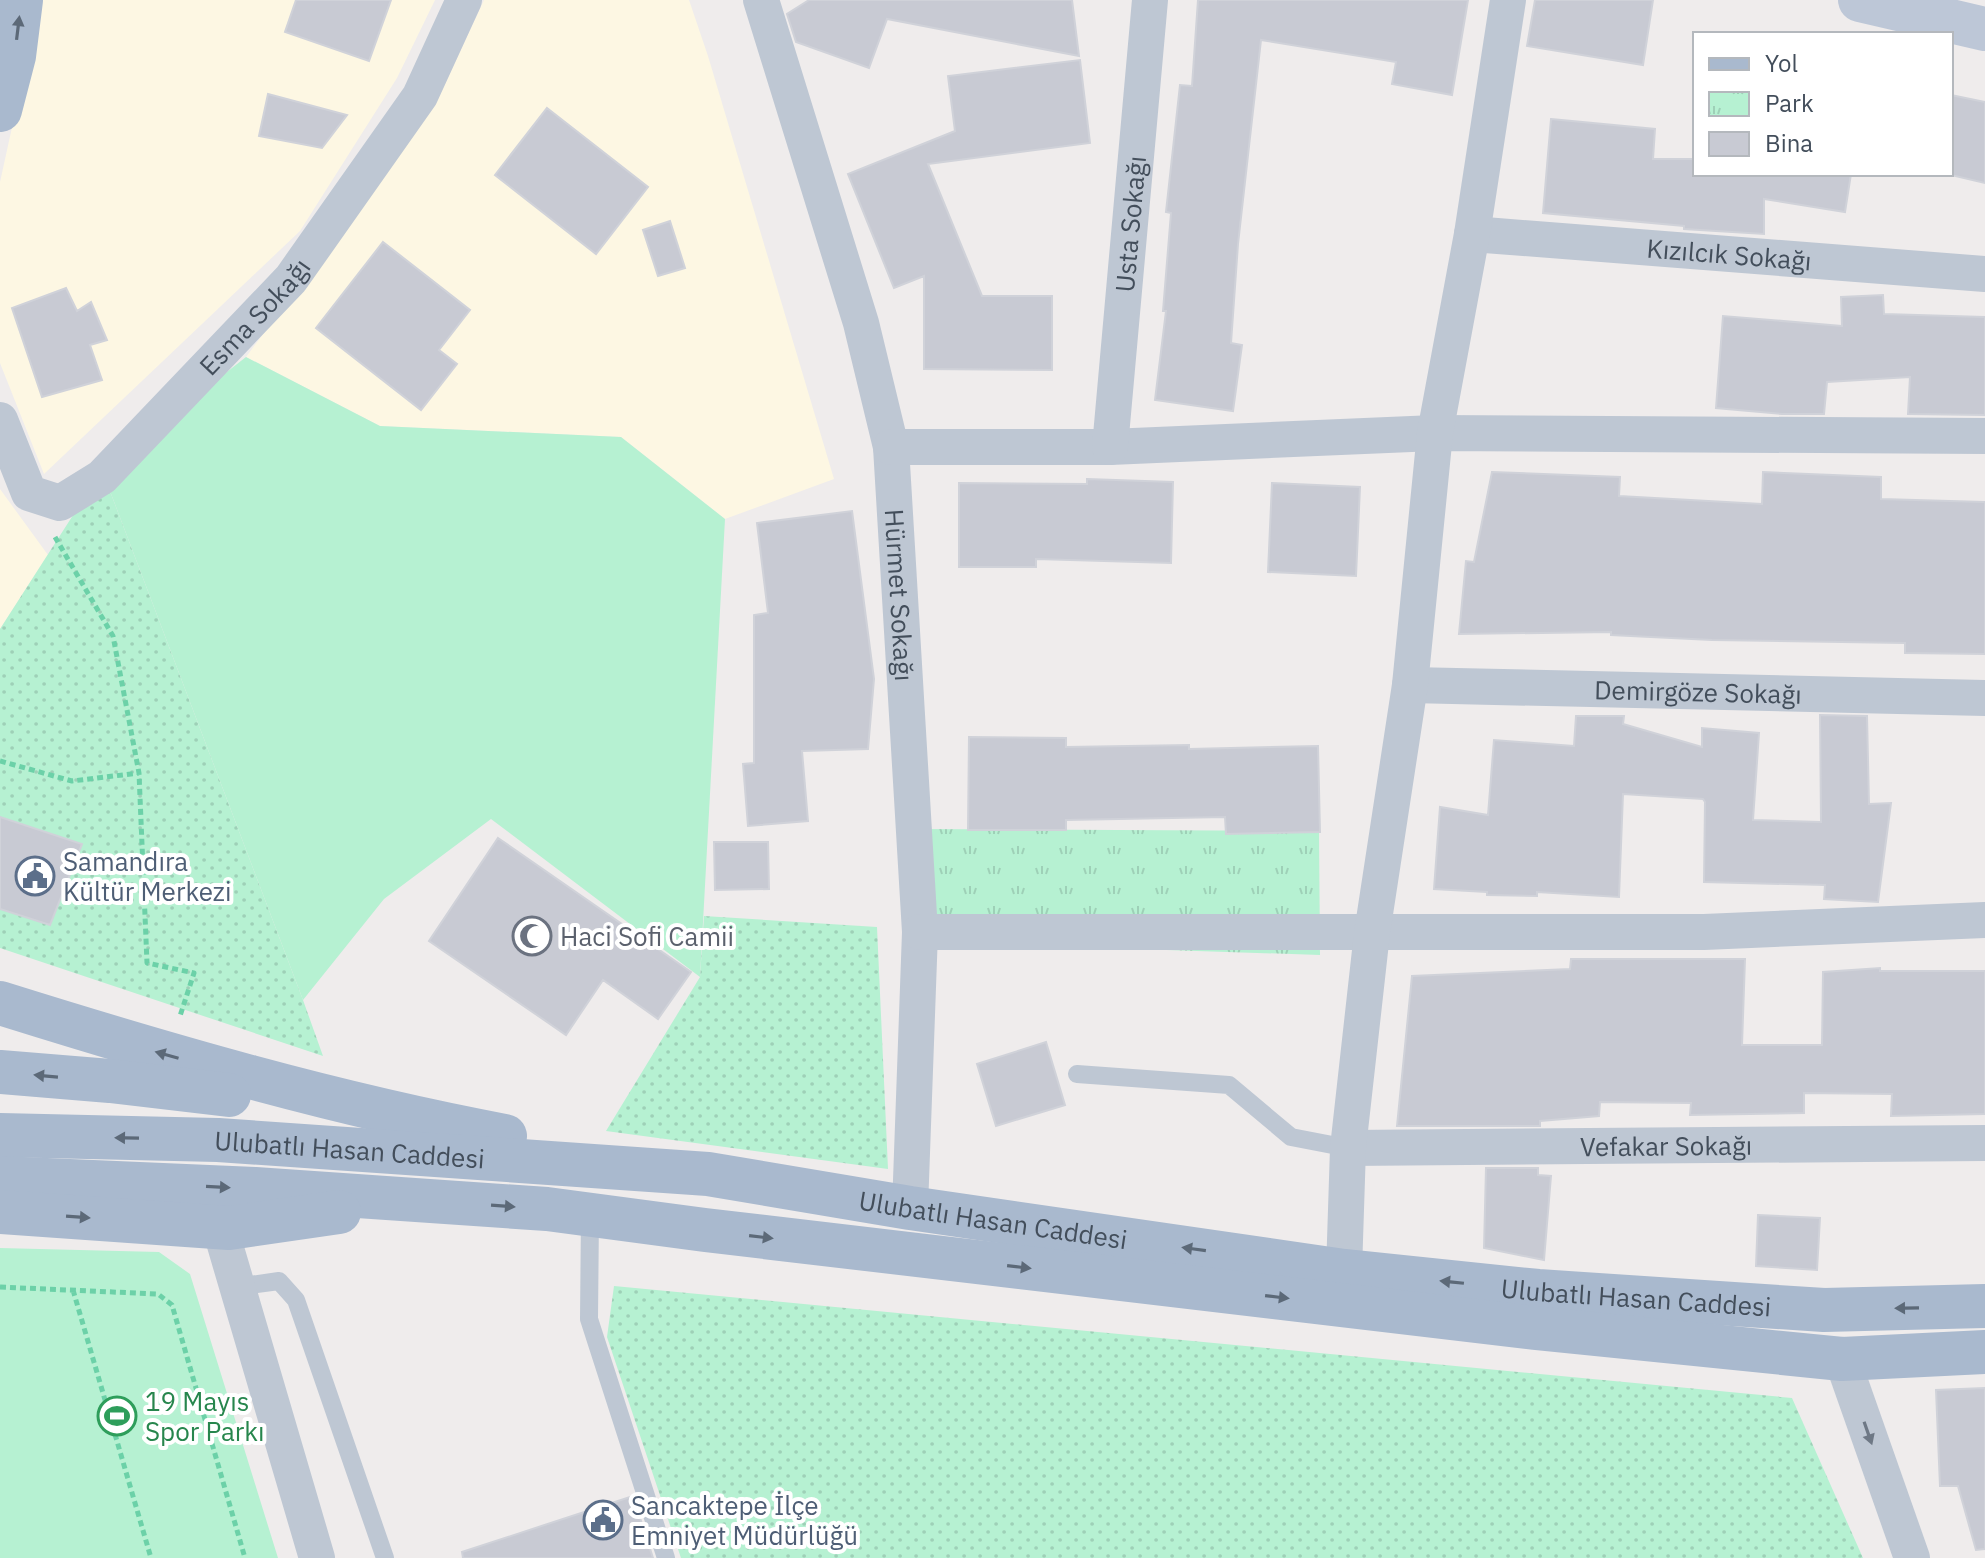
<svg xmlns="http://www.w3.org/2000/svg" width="1985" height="1558" font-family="'IBM Plex Sans',sans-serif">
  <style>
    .commercial { fill: #fdf7e3 }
    .grass { fill: url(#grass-dots) }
    .park { fill: url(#park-tufts) }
    .garden { fill: #b6f1d2 }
    .building { fill: #c8cad3; stroke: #d0d2d9; stroke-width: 2 }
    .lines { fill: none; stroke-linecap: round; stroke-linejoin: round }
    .path { stroke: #6cd1a8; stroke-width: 5; stroke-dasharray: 6 4; stroke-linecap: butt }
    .lane { stroke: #bec7d3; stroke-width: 18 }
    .street { stroke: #bec7d3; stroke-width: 36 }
    .secondary { stroke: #bdc7d7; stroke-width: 44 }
    .primary { stroke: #a9b9ce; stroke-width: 44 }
    .oneway { fill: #5c6978 }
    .oneway2 { fill: #6e7885 }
    .labels { text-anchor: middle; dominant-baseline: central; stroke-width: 8; stroke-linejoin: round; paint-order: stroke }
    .street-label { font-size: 26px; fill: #434e5b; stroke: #fff }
    .service-label { font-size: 26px; fill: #4e5e75; stroke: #fff; text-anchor: start }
    .worship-label { font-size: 26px; fill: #5b616d; stroke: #fff; text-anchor: start }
    .leisure-label { font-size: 26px; fill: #27864d; stroke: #fff; text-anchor: start }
  </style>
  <defs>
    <pattern id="grass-dots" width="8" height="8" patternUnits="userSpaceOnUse" patternTransform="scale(2)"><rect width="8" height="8" fill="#b6f1d2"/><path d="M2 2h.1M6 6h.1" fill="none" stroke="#9ed0b7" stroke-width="1.8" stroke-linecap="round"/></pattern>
    <pattern id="park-tufts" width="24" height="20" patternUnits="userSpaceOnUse" patternTransform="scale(2)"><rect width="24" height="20" fill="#b6f1d2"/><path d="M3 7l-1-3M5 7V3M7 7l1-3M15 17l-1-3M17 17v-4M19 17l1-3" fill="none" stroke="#9ed0b7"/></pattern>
  </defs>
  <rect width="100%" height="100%" fill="#efecec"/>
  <path class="commercial" d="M40,0H435L397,78L300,231L44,474L0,363V182Z
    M484,0H689L708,56L834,479L725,519L621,437L380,426L246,357L437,101Z
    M0,489L48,555L0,629Z"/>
  <path class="grass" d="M102,470L303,1000L323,1056L0,948V629Z
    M704,916L877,927L888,1169L606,1131L700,977Z
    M614,1286L1792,1398L1863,1558H681L607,1337Z"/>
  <path class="park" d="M916,829L1319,831L1320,955L924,942Z"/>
  <path class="garden" d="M246,357L380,426L621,437L725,519L700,977L491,819L384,899L303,1000L102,470Z
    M0,1248L159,1252L190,1274L278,1558H0Z"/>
  <path class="building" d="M296,0H391L369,61L285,32Z
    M809,0H1072L1079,56L887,19L869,68L796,42L787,14Z
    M1198,0H1468L1452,95L1392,84L1396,62L1261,40L1238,244L1231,343L1242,345L1233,411L1155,400L1166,311H1163L1171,213L1166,212L1180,85L1192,86Z
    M1535,0H1653L1643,65L1527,46Z
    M1080,60L1090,143L928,164L982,296H1052V370L924,369V276L894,288L848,174L955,131L948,76Z
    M268,94L347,115L322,148L259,136Z
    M1951,95L1985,102V183L1951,175Z
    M547,108L648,187L596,254L495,175Z
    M1551,119L1655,129L1653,159H1695V174H1851L1845,212L1764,199V234L1684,229V226L1543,213Z
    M670,221L685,268L658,276L643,230Z
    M383,242L470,310L439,350L457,364L421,410L316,328Z
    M66,288L77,311L91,302L107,340L90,345L102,380L42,397L12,308Z
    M1883,295L1884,314L1985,317V415L1908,414L1910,377L1827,382L1824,414H1782L1716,408L1723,316L1842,326L1841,297Z
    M1492,472L1620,477L1619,496L1762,504L1763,472L1881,477V499L1985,502V654L1905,653V643L1712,640L1611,635V632L1459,634L1466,561L1474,562Z
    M1087,479L1173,482L1171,563L1036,559V567H959V483L1087,484Z
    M1272,483L1360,487L1356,576L1268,572Z
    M852,511L874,679L868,749L802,751L808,821L748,826L743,764L754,763V615L768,613L757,523Z
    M1820,715L1867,716L1869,804L1891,803L1878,902L1824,899L1825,885L1704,882L1705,802L1703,799L1623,794L1619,897L1537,892V896L1487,895V892L1434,889L1440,807L1488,815L1494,740L1574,746L1576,716H1624L1623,724L1702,747V728L1759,733L1753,820L1821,822Z
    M969,737L1066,738V747L1189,745V749L1318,746L1320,832L1226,834L1225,817L1066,820V830H968Z
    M0,817L82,844L50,925L0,909Z
    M498,838L691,972L658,1019L603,980L566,1035L429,941Z
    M714,842H768L769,889L715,890Z
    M1571,959H1745L1742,1045H1822L1823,972L1880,968V971H1985V1114L1891,1116L1892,1094L1804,1093V1113L1690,1115L1691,1103L1600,1102L1599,1116L1540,1121V1126H1397L1412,976L1570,969Z
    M1046,1042L1065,1105L996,1126L977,1064Z
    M1486,1168H1538V1175L1551,1176L1544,1260L1484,1248Z
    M1758,1215L1820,1218L1817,1270L1756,1266Z
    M1985,1388V1549L1976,1550L1958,1486H1940L1936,1390Z
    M633,1496L653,1558H463L462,1552Z"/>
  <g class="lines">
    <path class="path" d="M55,537L113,636L139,773L147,963L194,973L180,1016
      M0,761L72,781L139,773
      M0,1287L158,1294L172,1305L245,1558
      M73,1290L151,1558"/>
    <path class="lane" d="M1077,1074L1229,1085L1291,1137L1348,1148
      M590,1215L589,1319L666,1558
      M236,1287L279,1281L296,1300L385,1558"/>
    <g class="street">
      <path id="s1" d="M761,0L861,323L891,447L920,932L910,1208"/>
      <path id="s2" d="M1472,234L1985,274"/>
      <path id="s3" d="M0,420L29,493L60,503L102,477L291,279L420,96L464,0"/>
      <path d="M891,447H1110L1435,433L1985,436"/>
      <path id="s4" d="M1110,447L1150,0"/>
      <path id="s5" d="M1410,685L1985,698"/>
      <path d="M920,932H1704L1985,920"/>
      <path id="s6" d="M1348,1148L1985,1143"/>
      <path d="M220,1228L317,1558"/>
      <path d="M1344,1271L1348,1148L1372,933L1410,685L1435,433L1472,234L1508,0"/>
      <path d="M1842,1359L1912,1558"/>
    </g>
    <path class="secondary" d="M1860,0L1985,29"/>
    <g class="primary">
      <path d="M0,110L14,56L21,0"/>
      <path d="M0,1003C166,1055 334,1104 505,1136"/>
      <path d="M0,1072L110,1081L229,1095"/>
      <path id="s7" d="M0,1135L218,1140L708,1174L910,1208L1344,1271L1538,1291L1824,1310L1985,1306"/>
      <path d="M0,1178L255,1189L547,1209L705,1230L1535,1328L1842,1359L1985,1352"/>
      <path d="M0,1212L229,1228L339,1212"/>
    </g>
  </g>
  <defs><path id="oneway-solid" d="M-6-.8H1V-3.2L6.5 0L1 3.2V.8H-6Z" transform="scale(2)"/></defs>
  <g class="oneway">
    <use href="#oneway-solid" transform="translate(18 28) rotate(-83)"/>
    <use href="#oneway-solid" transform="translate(167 1055) rotate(-164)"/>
    <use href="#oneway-solid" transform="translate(46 1076) rotate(-175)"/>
    <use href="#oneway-solid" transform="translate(127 1138) rotate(-179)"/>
    <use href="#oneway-solid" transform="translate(218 1187) rotate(3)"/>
    <use href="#oneway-solid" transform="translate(503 1206) rotate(4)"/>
    <use href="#oneway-solid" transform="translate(78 1217) rotate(4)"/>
    <use href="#oneway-solid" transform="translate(761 1237) rotate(7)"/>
    <use href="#oneway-solid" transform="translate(1194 1249) rotate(-172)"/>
    <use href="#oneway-solid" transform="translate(1019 1267) rotate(7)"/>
    <use href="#oneway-solid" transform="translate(1452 1282) rotate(-174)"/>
    <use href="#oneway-solid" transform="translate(1277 1297) rotate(7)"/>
    <use href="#oneway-solid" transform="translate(1907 1308) rotate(179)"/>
  </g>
  <use class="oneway2" href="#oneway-solid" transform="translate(1868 1433) rotate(71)"/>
  <defs>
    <g id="civic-ring" transform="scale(2)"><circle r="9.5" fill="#fff" stroke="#5c6f8a" stroke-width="1.5"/><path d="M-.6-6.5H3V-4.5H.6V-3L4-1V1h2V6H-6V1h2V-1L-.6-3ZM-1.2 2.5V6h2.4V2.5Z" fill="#5c6f8a"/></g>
    <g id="mosque-ring" transform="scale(2)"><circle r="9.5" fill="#fff" stroke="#6b7280" stroke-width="1.5"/><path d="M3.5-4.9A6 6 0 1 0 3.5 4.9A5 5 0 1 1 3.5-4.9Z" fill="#6b7280"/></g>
    <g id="stadium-ring" transform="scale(2)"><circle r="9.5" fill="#fff" stroke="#2e9e5b" stroke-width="1.5"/><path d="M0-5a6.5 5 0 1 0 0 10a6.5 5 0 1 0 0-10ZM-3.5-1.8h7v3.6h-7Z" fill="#2e9e5b"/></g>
  </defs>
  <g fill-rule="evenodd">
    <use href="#civic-ring" x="35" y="876"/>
    <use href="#mosque-ring" x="532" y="936"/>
    <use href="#stadium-ring" x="117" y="1416"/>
    <use href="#civic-ring" x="603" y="1520"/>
  </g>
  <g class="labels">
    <g class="street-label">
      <text stroke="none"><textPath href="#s4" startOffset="224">Usta Sokağı</textPath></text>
      <text stroke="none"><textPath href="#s2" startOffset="258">Kızılcık Sokağı</textPath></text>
      <text stroke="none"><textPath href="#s3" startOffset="382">Esma Sokağı</textPath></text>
      <text stroke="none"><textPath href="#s1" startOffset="614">Hürmet Sokağı</textPath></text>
      <text stroke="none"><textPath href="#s5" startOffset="288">Demirgöze Sokağı</textPath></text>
      <text stroke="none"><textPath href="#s6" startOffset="318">Vefakar Sokağı</textPath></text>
      <text stroke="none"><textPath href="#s7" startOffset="350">Ulubatlı Hasan Caddesi</textPath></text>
      <text stroke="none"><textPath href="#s7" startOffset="998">Ulubatlı Hasan Caddesi</textPath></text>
      <text stroke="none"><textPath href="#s7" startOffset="1646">Ulubatlı Hasan Caddesi</textPath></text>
    </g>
    <g class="service-label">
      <text x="63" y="861">Samandıra<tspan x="63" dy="30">Kültür Merkezi</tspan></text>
      <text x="631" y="1505">Sancaktepe İlçe<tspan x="631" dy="30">Emniyet Müdürlüğü</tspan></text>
    </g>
    <g class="worship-label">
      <text x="560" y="936">Haci Sofi Camii</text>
    </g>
    <g class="leisure-label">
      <text x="145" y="1401">19 Mayıs<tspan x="145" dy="30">Spor Parkı</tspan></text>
    </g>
  </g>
  <rect x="1693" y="32" width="260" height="144" fill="#ffffff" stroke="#b4b8bd" stroke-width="2"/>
  <rect x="1709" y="58" width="40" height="12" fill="#a9b9ce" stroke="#b4b8bd" stroke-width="2"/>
  <text x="1765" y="72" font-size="24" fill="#434e5b">Yol</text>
  <rect x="1709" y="92" width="40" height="24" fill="url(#park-tufts)" stroke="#b4b8bd" stroke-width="2"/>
  <text x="1765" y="112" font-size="24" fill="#434e5b">Park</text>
  <rect x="1709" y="132" width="40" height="24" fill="#c8cad3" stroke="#b4b8bd" stroke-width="2"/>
  <text x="1765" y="152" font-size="24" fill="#434e5b">Bina</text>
</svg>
